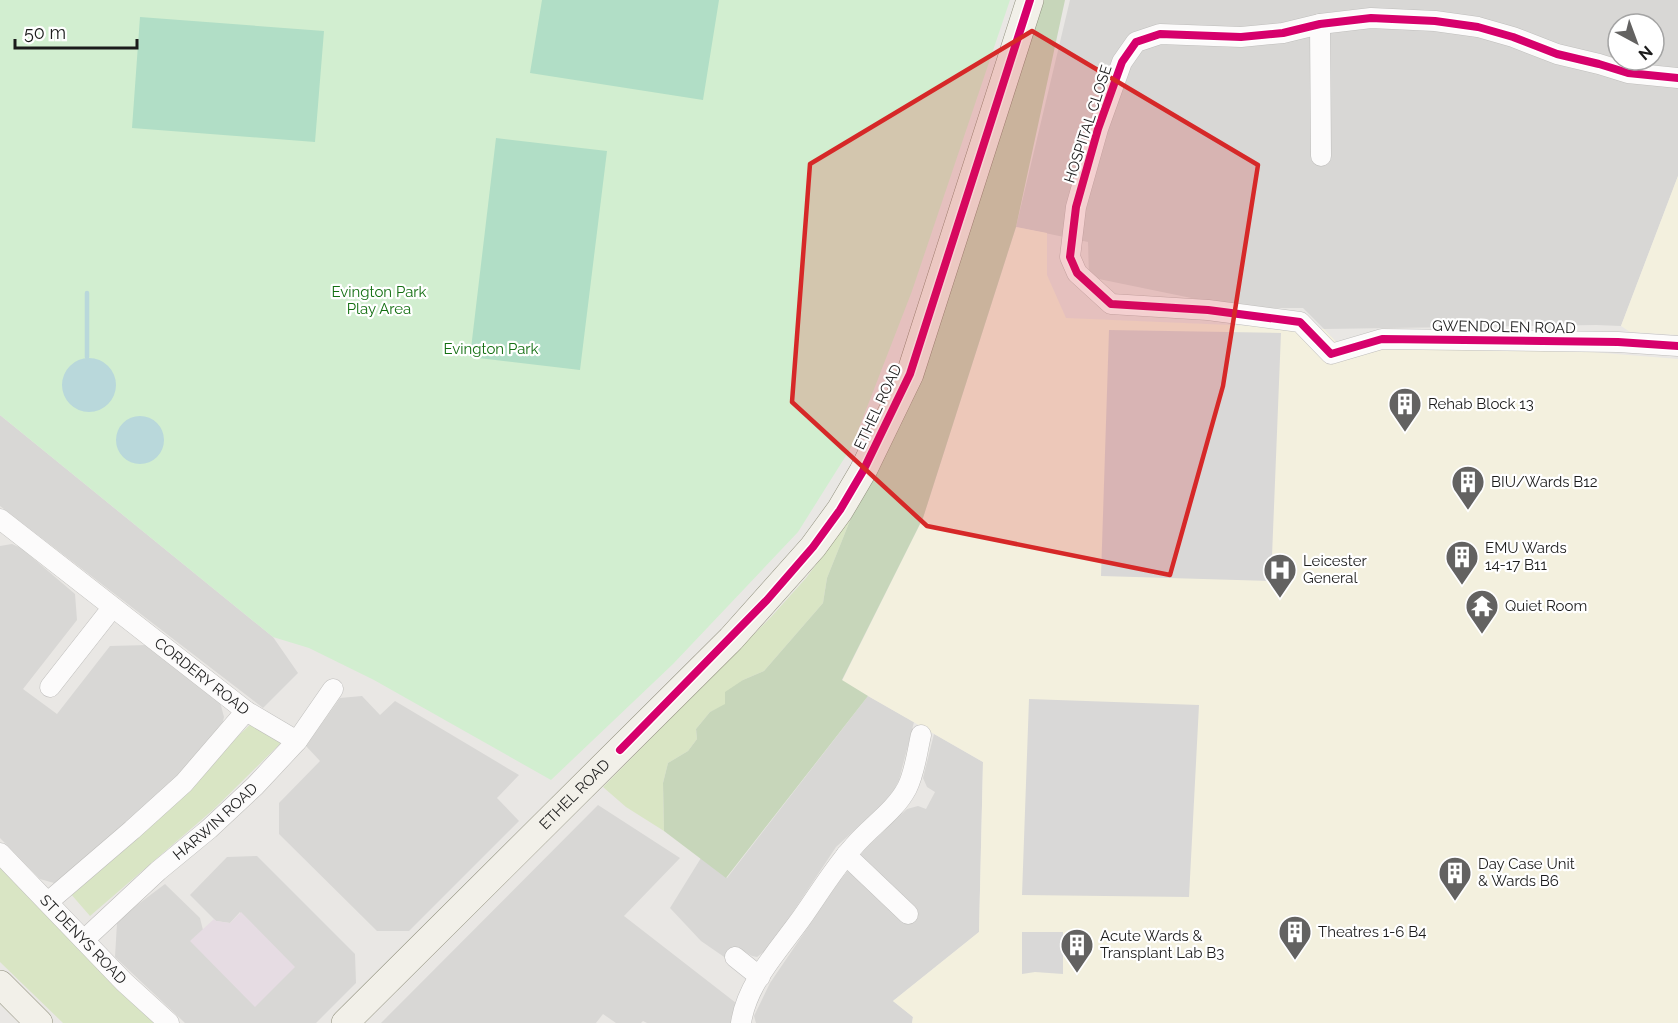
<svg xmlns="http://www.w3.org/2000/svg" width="1678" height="1023" font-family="Raleway,sans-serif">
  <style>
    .residential { fill: #d8d7d5; fill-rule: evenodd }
    .industrial { fill: #e6dce3 }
    .education { fill: #f3f0de }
    .grass { fill: #d9e5c4 }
    .forest { fill: #c7d6ba }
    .park { fill: #d2eed0 }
    .pitch { fill: #b1dec6 }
    .parking { fill: #d9d8d7 }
    .water { fill: #b9d8db }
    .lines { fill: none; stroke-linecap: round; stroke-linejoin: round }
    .stream { stroke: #b9d8db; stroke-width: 4.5 }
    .street-casing { stroke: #bfbebc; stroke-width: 21 }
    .secondary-casing { stroke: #91907e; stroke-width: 28 }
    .street { stroke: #fcfbfb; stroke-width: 20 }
    .secondary { stroke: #f2f0e9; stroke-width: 27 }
    .cycleway-casing { stroke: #fff; stroke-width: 11 }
    .cycleway { stroke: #d6006c; stroke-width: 8 }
    .marked { fill: #d62828; fill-opacity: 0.2; stroke: #d62828; stroke-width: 4.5; stroke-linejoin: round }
    .labels { text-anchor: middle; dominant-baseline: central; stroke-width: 4.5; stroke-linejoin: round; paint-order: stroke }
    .street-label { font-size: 15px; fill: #1b1b1b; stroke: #fff }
    .park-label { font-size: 15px; fill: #146f12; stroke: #fff }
    .poi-label { font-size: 15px; fill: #1b1b1b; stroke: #fff; text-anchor: start }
  </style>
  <rect width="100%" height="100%" fill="#e9e7e4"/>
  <path class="residential" d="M1070,0H1678V176L1621,326L1596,325L1324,329L1303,308H1240L1089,277L1088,242L1016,227ZM1618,24H1654V60H1618Z
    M0,415L273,637L298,673L263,708L0,506Z
    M12,544L21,548L75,594L77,620L23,689L57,714L110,646L148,645L220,702L224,717L222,725L173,782L60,881L54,883L40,879L0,838V546Z
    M362,696L380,715L395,701L519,775L497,798L519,821L409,931H377L279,834V803L320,761L306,746L340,698Z
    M868,696L914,722L899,780L892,794L880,807L836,847L769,948L757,957L752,956L739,948L730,961L701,941L670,908L701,858L727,878Z
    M934,734L983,762L979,932L893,1001L913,1017L912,1023H756L754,1016L770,983L838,883L866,848L907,809L918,806L926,809L935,792L927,787L923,778Z
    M598,805L680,858L624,916L736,1003L731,1023H647L643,1021L641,1023H616L603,1014L596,1023H381Z
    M257,856L355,954L356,983L316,1023H185L115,957L117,923L129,911L165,884L200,918L203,930L191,941L255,1006L240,912L230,923L216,921L190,895L227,857Z"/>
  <path class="industrial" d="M241,912L295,967L255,1007L190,941L214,919L216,921L230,923Z"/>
  <path class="education" d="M1678,176V335L1630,332L1621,326Z
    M1016,227L1047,233V275L1066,318L1324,329L1342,348L1554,349L1678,359V1023H912L913,1017L893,1001L979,932L983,762L842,681L923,518Z"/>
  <path class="grass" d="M851,518L827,578L823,603L764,671L743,680L725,705L710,712L696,729L697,739L688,751L668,763L663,783L664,831L626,807L603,787L771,617L806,578Z
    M254,721L286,738L214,809L90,916L70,893Z
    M0,864L160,1023H63L0,962Z"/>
  <path class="forest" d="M1031,0H1065L1016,227L923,518L842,680L868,696L726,878L664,831L663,783L668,763L688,751L697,739L696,729L710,712L725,704V692L743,680L764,671L823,603L827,578L851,518Z"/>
  <path class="park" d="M0,0H1010L912,291L852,446L798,532L673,664L551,780L374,680L309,648L273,637L0,415Z"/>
  <path class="pitch" d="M542,0H719L703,100L530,73Z
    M140,17L324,31L315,142L132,128Z
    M496,138L607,151L580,370L470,357Z"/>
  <path class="parking" d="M1109,330L1281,333L1271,581L1101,576Z
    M1029,699L1199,705L1189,897L1022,895Z
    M1022,932H1063V974L1035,972L1022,974Z"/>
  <path class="water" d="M62 385a27 27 0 1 1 54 0a27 27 0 1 1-54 0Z
    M116 440a24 24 0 1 1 48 0a24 24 0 1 1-48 0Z"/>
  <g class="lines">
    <path class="stream" d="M87,293V357"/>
    <g class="street-casing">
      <g id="street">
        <path d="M1320,24L1321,156"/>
        <path d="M1678,78L1628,73L1599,64L1557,54L1513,37L1478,27L1435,21L1371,18L1320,24L1283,33L1241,37L1160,34L1136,42L1122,62L1098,129L1076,207L1070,257L1077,273L1111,304L1208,310L1300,322L1331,354L1382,339L1618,342L1678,346"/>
        <path id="s1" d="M0,519L246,711L297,741"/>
        <path d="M50,687L112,608"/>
        <path id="s2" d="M0,853L124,982L169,1023"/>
        <path d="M846,855L908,914"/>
        <path d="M48,902L132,830L184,783L246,711"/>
        <path id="s3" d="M84,940L158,871L209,829L255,786L297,741L333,689"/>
        <path d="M735,957L760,977"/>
        <path d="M741,1023C747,982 780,949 803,916C820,892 834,868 854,846C871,826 895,811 907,788C915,772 917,752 921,735"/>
      </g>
    </g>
    <g class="secondary-casing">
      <g id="secondary">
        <path d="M0,984L39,1023"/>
        <path id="s4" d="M345,1023L731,639L813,547L840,510L863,471L910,374L1030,0"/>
      </g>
    </g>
    <use href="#street" class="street"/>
    <use href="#secondary" class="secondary"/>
    <g class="cycleway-casing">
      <path id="cycleway" d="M1678,78L1628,73L1599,64L1557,54L1513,37L1478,27L1435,21L1371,18L1320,24L1283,33L1241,37L1160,34L1136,42L1122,62L1098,129L1076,207L1070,257L1077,273L1111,304L1208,310L1300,322L1331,354L1382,339L1618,342L1678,346
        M620,750L767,600L813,547L840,510L863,471L910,374L1030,0"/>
    </g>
    <use href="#cycleway" class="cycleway"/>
  </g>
  <path class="marked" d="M1032,31L1258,165L1223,386L1170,575L927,526L792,402L810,164Z"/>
  <defs>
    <g id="building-pin" transform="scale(1.725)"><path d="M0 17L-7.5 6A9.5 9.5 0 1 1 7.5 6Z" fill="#636261" stroke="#fff"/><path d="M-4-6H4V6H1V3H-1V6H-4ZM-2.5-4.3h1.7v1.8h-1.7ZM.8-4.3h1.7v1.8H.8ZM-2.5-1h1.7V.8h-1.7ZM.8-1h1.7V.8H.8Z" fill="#fff"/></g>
    <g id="hospital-pin" transform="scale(1.725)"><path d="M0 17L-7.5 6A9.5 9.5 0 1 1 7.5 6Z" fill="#636261" stroke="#fff"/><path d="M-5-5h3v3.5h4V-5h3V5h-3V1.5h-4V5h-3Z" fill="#fff"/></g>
    <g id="temple-pin" transform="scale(1.725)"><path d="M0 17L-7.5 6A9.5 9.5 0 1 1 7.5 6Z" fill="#636261" stroke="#fff"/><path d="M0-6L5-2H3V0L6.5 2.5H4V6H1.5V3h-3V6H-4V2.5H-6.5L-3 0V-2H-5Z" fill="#fff"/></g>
  </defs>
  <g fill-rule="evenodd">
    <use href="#building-pin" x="1405" y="404"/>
    <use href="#building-pin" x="1468" y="482"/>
    <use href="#building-pin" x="1462" y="557"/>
    <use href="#hospital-pin" x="1280" y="570"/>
    <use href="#temple-pin" x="1482" y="606"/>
    <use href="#building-pin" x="1455" y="873"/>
    <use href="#building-pin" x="1295" y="932"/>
    <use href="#building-pin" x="1077" y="945"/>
  </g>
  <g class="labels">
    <g class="street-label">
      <text transform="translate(1088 124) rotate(-72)">HOSPITAL CLOSE</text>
      <text transform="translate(1504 327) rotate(1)">GWENDOLEN ROAD</text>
      <text transform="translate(878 407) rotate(-65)">ETHEL ROAD</text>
      <text stroke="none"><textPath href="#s1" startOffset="256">CORDERY ROAD</textPath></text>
      <text stroke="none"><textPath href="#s4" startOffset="324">ETHEL ROAD</textPath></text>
      <text stroke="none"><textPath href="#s3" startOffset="177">HARWIN ROAD</textPath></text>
      <text stroke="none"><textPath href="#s2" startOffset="120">ST DENYS ROAD</textPath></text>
    </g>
    <g class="park-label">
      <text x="379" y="292">Evington Park<tspan x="379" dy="17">Play Area</tspan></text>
      <text x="491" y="349">Evington Park</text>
    </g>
    <g class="poi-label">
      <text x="1428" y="404">Rehab Block 13</text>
      <text x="1491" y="482">BIU/Wards B12</text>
      <text x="1485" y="548">EMU Wards<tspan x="1485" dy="17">14-17 B11</tspan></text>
      <text x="1303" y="561">Leicester<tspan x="1303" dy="17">General</tspan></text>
      <text x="1505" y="606">Quiet Room</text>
      <text x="1478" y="864">Day Case Unit<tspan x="1478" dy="17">&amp; Wards B6</tspan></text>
      <text x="1318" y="932">Theatres 1-6 B4</text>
      <text x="1100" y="936">Acute Wards &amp;<tspan x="1100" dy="17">Transplant Lab B3</tspan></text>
    </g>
  </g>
  <g transform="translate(1636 42) rotate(139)"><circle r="28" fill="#ffffff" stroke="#a4a4a4" stroke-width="1.5"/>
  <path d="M0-4.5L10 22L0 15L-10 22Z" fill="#636261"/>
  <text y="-9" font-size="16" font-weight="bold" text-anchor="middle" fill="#1b1b1b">N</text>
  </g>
  <path d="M15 39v9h122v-9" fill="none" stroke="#1b1b1b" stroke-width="3"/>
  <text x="24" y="39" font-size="18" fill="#1b1b1b" stroke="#ffffff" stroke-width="4.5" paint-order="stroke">50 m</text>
</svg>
